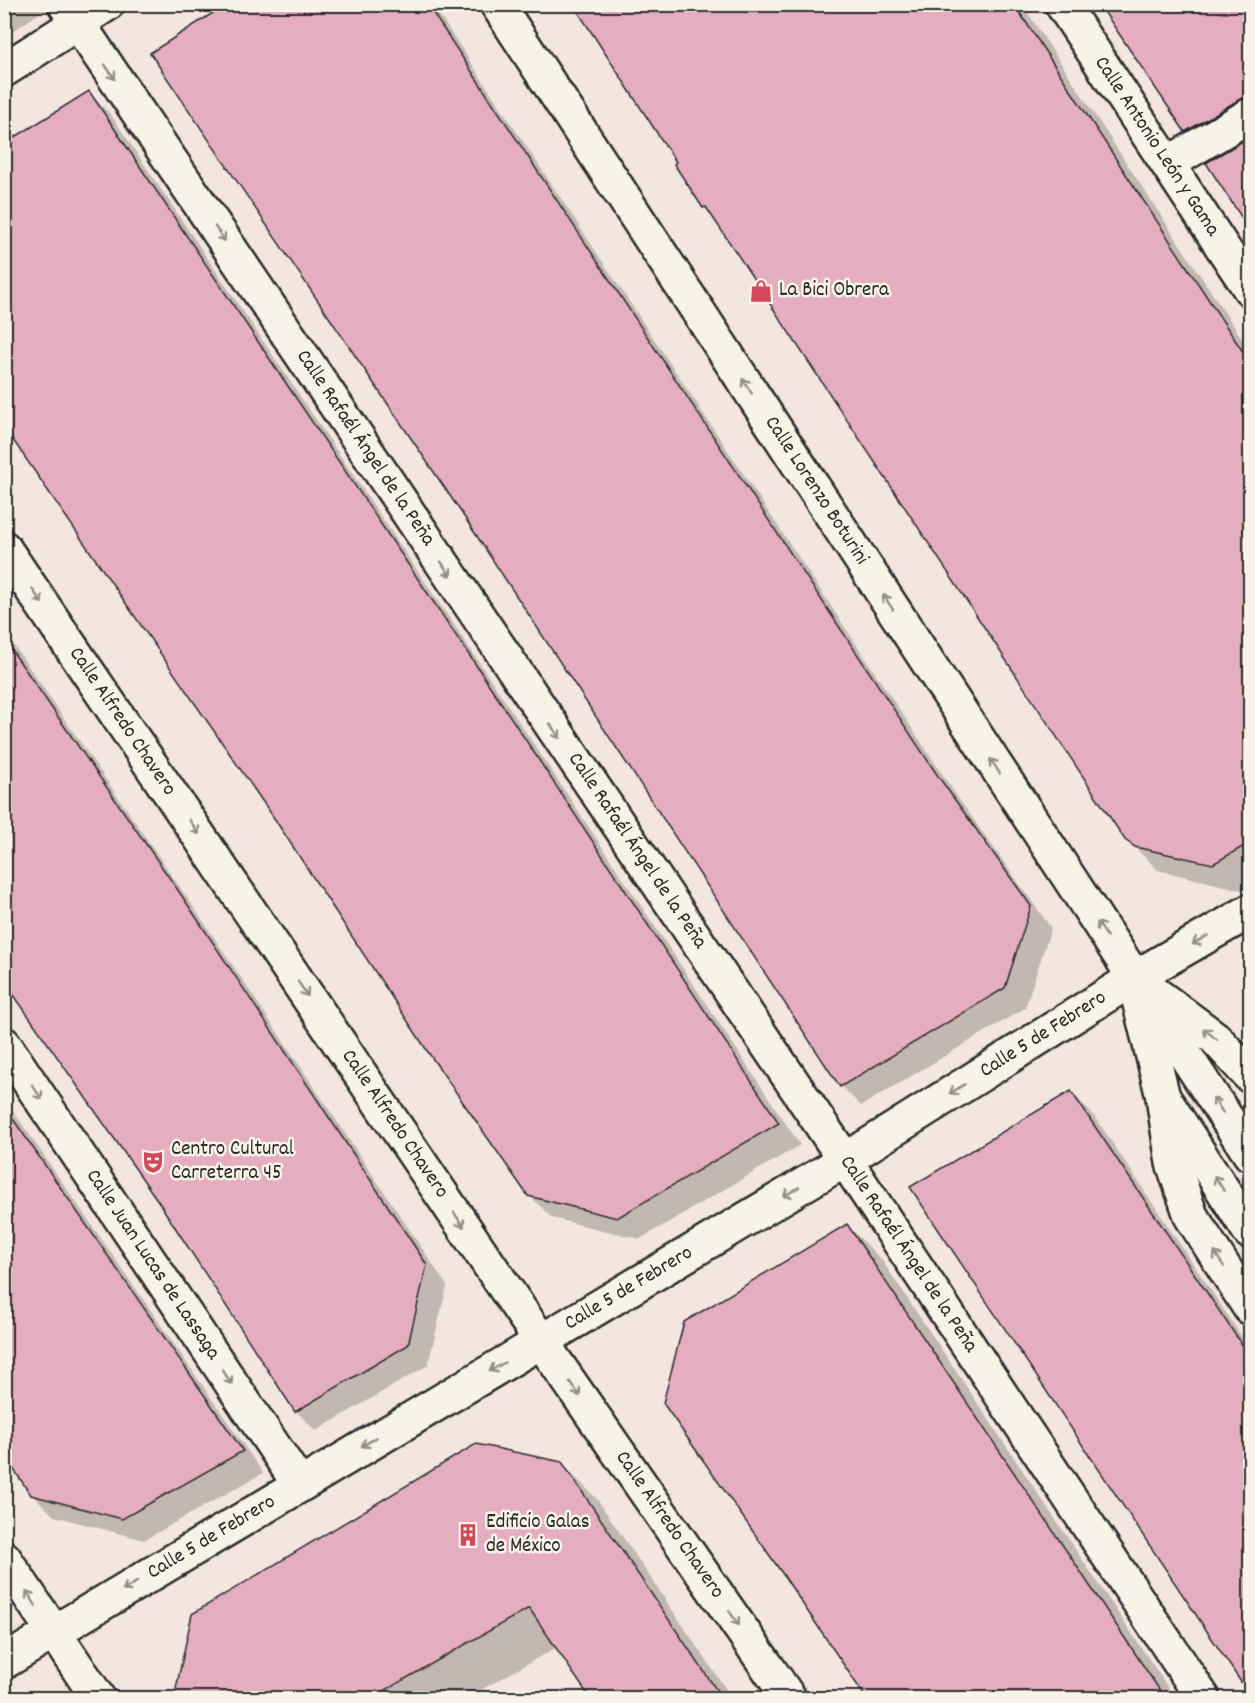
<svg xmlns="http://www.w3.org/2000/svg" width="1255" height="1703" font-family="Dekko,sans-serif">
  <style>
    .shadow { fill: #0003 }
    .building { fill: #e5adc0; stroke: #2b2b2b; stroke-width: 1.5 }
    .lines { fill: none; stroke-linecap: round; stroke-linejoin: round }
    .minor-casing { stroke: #2b2b2b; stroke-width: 38 }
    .major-casing { stroke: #2b2b2b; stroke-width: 38 }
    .minor { stroke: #f7f3e8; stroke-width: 33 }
    .major { stroke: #f7f3e8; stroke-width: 33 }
    .oneway { stroke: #918f8a }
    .labels { text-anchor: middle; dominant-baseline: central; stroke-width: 5; stroke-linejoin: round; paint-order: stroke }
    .street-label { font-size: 21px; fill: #2b2b2b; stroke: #f7f3e8 }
    .poi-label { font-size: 21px; fill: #2b2b2b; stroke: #f7f3e8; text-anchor: start }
  </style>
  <rect width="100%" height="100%" fill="#f3e5e0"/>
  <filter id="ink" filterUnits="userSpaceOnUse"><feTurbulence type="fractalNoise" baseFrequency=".0167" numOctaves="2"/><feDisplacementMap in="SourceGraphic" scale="12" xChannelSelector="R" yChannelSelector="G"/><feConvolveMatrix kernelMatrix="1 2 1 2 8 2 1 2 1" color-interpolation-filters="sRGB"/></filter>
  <g filter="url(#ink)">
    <path class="shadow" d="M4,4H53L4,37Z
      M229,4H432L958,798L1051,928L1025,1008L861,1106L841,1086Z
      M574,4H1022L1250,351V884L1241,890L1158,870L1126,839L716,219L704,207L678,162Z
      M1250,4V132L1211,155L1184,129Z
      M89,93L111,115L503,698L800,1145L640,1239L552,1218L529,1195Z
      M4,631L203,921L447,1286L428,1365L316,1431L296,1411L159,1200L4,978Z
      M1071,1092L1095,1117L1250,1349V1694Z
      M4,1098L263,1473L144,1540L54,1516L32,1494L4,1453Z
      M847,1225L881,1259L1175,1698H868L783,1572Z
      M561,1463L597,1499L732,1698H592L557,1647L467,1698H178L177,1696Z"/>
    <path class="building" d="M227,4H427L938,776L1031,906L1005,988L840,1087L461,512L150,53Z
      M573,4H1014L1251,364V842L1213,864L1135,847L1125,840L706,207L703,208L674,164L676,162Z
      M1099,4H1251V96L1240,99L1185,132Z
      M89,91L482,674L779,1123L617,1218L528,1196L428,1052L272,815L4,427V144Z
      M1251,136V232L1206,163Z
      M4,639L184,899L427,1265L408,1345L295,1412L158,1201L4,981Z
      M1071,1091L1251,1358V1697L910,1187Z
      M4,1106L243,1451L122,1519L31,1495L4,1455Z
      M847,1224L1082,1574L1165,1698H866L782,1573L663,1403L684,1322Z
      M476,1444L562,1462L722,1698H590L529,1608L372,1698H174L192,1614Z"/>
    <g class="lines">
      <g class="minor-casing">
        <g id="minor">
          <path id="s1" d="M65,4L845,1160L1203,1698"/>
          <path id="s2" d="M1062,4L1250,289"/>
          <path d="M4,70L107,4"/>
          <path d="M1169,163L1250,115"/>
          <path id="s3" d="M4,548L541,1341L789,1698"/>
          <path d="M1138,981L1215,1038L1250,1076"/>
          <path id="s4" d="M4,1044L299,1484"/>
          <path d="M1163,1097L1173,1163L1191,1216L1250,1308"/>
          <path d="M4,1558L98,1698"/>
          <path id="s5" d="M4,1662L845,1160L1134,978L1250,911"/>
        </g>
      </g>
      <g class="major-casing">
        <g id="major">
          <path id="s6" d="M497,4L1250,1154"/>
          <path d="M1139,1000L1163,1097L1250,1232"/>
        </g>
      </g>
      <use href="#minor" class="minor"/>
      <use href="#major" class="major"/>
    </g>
    <defs><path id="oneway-shaft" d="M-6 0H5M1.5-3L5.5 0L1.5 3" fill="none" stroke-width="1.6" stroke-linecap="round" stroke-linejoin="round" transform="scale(1.5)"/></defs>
    <g class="oneway">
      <use href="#oneway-shaft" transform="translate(110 72) rotate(56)"/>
      <use href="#oneway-shaft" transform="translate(220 234) rotate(56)"/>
      <use href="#oneway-shaft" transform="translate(747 386) rotate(-123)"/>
      <use href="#oneway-shaft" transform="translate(446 569) rotate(56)"/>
      <use href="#oneway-shaft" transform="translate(37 596) rotate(56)"/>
      <use href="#oneway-shaft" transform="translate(888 602) rotate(-123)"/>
      <use href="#oneway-shaft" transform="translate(555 731) rotate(56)"/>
      <use href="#oneway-shaft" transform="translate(995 766) rotate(-123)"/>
      <use href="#oneway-shaft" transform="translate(194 827) rotate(56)"/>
      <use href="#oneway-shaft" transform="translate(1102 929) rotate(-123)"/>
      <use href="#oneway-shaft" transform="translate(1200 940) rotate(150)"/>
      <use href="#oneway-shaft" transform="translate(303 989) rotate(56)"/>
      <use href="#oneway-shaft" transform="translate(1210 1034) rotate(-141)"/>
      <use href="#oneway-shaft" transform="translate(957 1089) rotate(148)"/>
      <use href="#oneway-shaft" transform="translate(37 1092) rotate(56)"/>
      <use href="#oneway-shaft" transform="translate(1218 1105) rotate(-123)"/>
      <use href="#oneway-shaft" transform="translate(1219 1183) rotate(-123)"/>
      <use href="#oneway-shaft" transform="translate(791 1192) rotate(149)"/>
      <use href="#oneway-shaft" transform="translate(459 1220) rotate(56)"/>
      <use href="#oneway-shaft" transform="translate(1219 1259) rotate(-123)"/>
      <use href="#oneway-shaft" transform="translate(497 1367) rotate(150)"/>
      <use href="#oneway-shaft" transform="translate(227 1377) rotate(56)"/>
      <use href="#oneway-shaft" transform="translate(575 1389) rotate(55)"/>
      <use href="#oneway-shaft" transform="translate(369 1442) rotate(149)"/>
      <use href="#oneway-shaft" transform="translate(130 1586) rotate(149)"/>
      <use href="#oneway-shaft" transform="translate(31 1598) rotate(-123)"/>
      <use href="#oneway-shaft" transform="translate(734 1618) rotate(55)"/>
    </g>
  </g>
  <defs>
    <g id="shop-bare" transform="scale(1.8)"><path d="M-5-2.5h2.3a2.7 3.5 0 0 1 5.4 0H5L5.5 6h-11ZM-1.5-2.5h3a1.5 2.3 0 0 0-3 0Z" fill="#d1495b" stroke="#f7f3e8" stroke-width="2.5" paint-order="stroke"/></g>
    <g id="theatre-bare" transform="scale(1.8)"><path d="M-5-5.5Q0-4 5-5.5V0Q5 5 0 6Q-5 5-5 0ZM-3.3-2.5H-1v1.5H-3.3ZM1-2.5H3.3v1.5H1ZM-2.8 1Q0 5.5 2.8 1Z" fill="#d1495b" stroke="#f7f3e8" stroke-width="2.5" paint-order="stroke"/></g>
    <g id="building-bare" transform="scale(1.8)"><path d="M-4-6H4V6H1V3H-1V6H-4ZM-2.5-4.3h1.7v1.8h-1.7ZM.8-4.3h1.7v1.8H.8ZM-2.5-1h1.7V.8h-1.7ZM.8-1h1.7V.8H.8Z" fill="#d1495b" stroke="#f7f3e8" stroke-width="2.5" paint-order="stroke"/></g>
  </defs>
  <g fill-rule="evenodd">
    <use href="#shop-bare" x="761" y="291"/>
    <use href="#theatre-bare" x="153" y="1162"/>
    <use href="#building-bare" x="468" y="1535"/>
  </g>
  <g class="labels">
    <g class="street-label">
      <text stroke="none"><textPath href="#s2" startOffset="171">Calle Antonio León y Gama</textPath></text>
      <text stroke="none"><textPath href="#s1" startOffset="536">Calle Rafaél Ángel de la Peña</textPath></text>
      <text stroke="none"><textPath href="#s6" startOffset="582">Calle Lorenzo Boturini</textPath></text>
      <text stroke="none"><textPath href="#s3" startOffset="210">Calle Alfredo Chavero</textPath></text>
      <text stroke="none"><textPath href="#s1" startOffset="1022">Calle Rafaél Ángel de la Peña</textPath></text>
      <text stroke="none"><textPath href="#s5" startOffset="1214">Calle 5 de Febrero</textPath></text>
      <text stroke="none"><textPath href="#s3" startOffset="696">Calle Alfredo Chavero</textPath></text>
      <text stroke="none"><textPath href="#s1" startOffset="1508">Calle Rafaél Ángel de la Peña</textPath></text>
      <text stroke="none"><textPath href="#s4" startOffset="266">Calle Juan Lucas de Lassaga</textPath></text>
      <text stroke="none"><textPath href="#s5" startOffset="728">Calle 5 de Febrero</textPath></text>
      <text stroke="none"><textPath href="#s3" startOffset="1182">Calle Alfredo Chavero</textPath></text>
      <text stroke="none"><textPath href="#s5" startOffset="242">Calle 5 de Febrero</textPath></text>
    </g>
    <g class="poi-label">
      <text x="779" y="291">La Bici Obrera</text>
      <text x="171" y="1150">Centro Cultural<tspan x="171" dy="24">Carreterra 45</tspan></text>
      <text x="486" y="1523">Edificio Galas<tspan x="486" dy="24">de México</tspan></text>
    </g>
  </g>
  <rect width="1255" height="1703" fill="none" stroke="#f7f3e8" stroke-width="24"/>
  <rect x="12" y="12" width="1231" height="1679" fill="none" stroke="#2b2b2b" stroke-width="2" filter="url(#ink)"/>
</svg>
